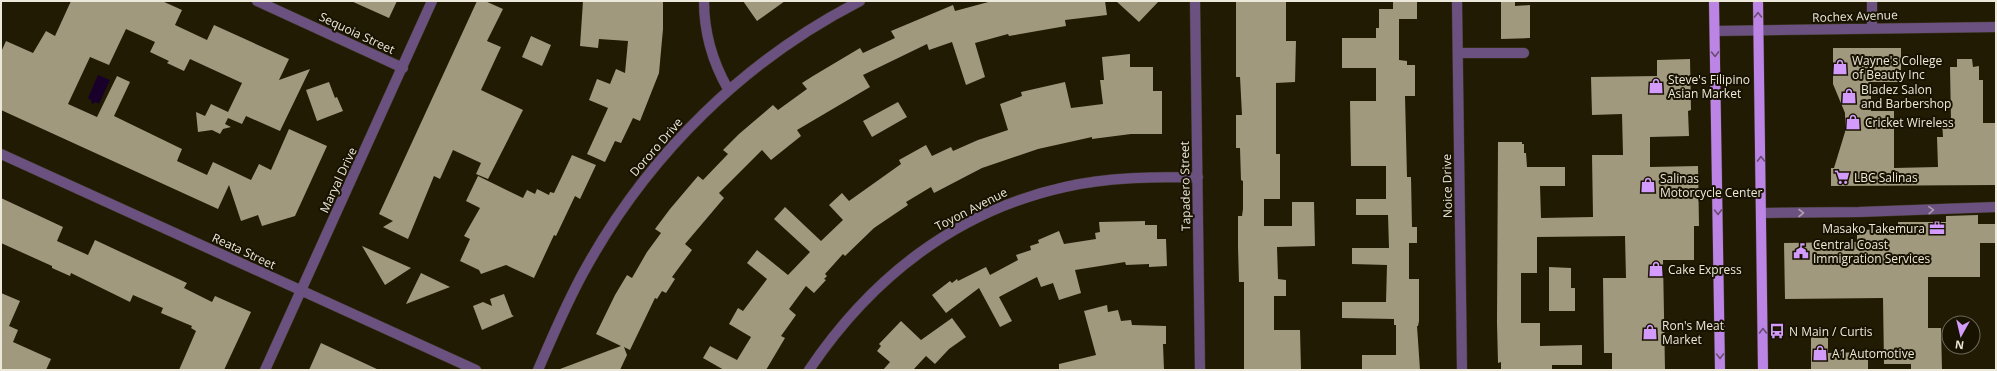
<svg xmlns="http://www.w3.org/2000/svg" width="1997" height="371" font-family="'Open Sans',sans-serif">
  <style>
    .water { fill: #19002a }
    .building { fill: #a0997e }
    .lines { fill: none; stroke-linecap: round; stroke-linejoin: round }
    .minor-casing { stroke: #3d3822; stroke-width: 11 }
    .major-casing { stroke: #3d3822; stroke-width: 11 }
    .minor { stroke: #6b517f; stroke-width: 10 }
    .major { stroke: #bc85e5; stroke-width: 10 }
    .oneway { stroke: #6a4c72 }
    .oneway2 { stroke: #ac9cac }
    .labels { text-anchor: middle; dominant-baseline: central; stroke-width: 4; stroke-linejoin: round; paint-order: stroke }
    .street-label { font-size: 12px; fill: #ece8da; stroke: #181200 }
    .poi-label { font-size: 12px; fill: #ece8da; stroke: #181200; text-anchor: start }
  </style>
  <rect width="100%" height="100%" fill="#211b04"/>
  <path class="water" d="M98,75L110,80L99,104L96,102L92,104L91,100L88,98Z"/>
  <path class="building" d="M71,1H162L182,10L175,25L207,40L214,25L289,59L279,80L310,69L280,131L246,116L242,124L228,118L225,124L231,127L223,129L220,134L212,130L198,132L196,112L205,116L211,104L228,112L242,83L190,59L184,71L167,63L169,61L150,52L155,42L126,29L109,65L90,57L68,104L97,117L117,76L130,82L114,116L182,149L177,161L207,175L213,162L251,180L259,164L271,170L289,129L327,146L295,216L262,226L258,215L241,221L229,185L218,209L1,110V52L6,41L33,53L46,31L55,36Z
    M351,1H397L389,18Z
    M477,1H485L503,9L487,41L501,47L481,90L523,110L488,179L476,174L481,163L453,150L440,179L434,176L408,239L383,227L393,221L379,214Z
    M583,1H663V29L659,73L640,121L633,118L621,143L615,141L605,162L587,154L608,108L589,100L597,79L610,84L616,69L625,73L628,41L599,39L598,48L580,46Z
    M743,1H785L757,21Z
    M992,1H1105L1107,15L1065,20L1066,26L1009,36L1008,34L975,43L985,77L966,85L952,42L929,50L927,44L863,75L870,87L797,130L801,136L771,160L762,150L719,193L724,198L685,244L692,250L672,277L675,279L666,293L662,291L657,299L655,298L630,350L624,347L627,355L620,370H561L560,369L621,346L596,334L615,295L627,275L632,278L647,252L661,233L655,229L670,209L698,176L703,180L728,154L723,150L739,134L773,105L778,110L807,89L802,83L813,76L860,48L863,53L895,38L891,31L953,5L955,11Z
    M1116,1H1159L1139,22Z
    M1236,1H1286V41H1296L1295,82L1276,83V154H1280V199H1264V226H1292V202H1314L1315,246L1277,247L1278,279L1286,280V296H1274V330H1300L1301,370H1244V282H1239L1238,247V216H1242L1243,209V181L1241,180L1240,148H1236V115H1242L1240,77H1236Z
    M1393,1H1417V19H1399V60L1407,61V65H1415V96H1405L1407,177H1411L1412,227H1417V243H1409V279H1419V321L1418,326H1417L1420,370H1362V355H1396V325H1394V319L1342,318V302H1386L1387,265L1352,264V248H1389L1388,215H1356V199H1386V166H1351L1350,101H1376V68H1342V38H1376V28H1379V9H1393Z
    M1501,1H1515V6L1530,5V38L1501,39Z
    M531,36L551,45L542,66L522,57Z
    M1833,48H1901V82H1871V111H1894V168L1938,167L1937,137H1943L1942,121H1951L1950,67H1957V59H1972L1973,67L1979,66V80H1983V123H1996V185L1831,186V168H1834L1845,132V113L1833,84Z
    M1130,54V67H1153V91H1162V134H1131L1092,139V137L1038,149L982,168L934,193L931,187L906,202L908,205L874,228L845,256L843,254L825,274L827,276L824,279L826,280L814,293L806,286L789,309L796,315L781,336L785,338L766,370H724L703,358L710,346L737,360L751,337L729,324L738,308L743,311L767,279L747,263L757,250L788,275L810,252L774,219L785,207L821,241L843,220L829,205L842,193L849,201L901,164L899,160L926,145L932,156L951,147L953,151L978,140L1008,130L1000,104L1022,96L1021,92L1065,82L1071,108L1103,104L1100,80H1104L1102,57Z
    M1690,59L1691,110L1688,111L1689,136L1650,137V167L1698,166L1699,226H1694V260H1663L1665,370H1612V353H1604L1603,278H1626L1625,236L1537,237V273H1521V323H1540V346L1582,345V365H1552V370H1501V362L1498,363L1497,323L1498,142H1522V144H1524V153H1526L1527,167H1565V186H1540L1541,218L1593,217L1592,155H1623L1622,114L1592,115L1591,77L1657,76V60Z
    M329,82L335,98L337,97L343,111L317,121L306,90Z
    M898,102L907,117L872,137L863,121Z
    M572,155L596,165L580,199L575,196L556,236L554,235L534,278L506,265L481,274L479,270L460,261L470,239L464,236L480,208L466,201L478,176L523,198L527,190L535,194L537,189L549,195L550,192L554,193Z
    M1,198L63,227L57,241L88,255L95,240L187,283L184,288L212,302L215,296L251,312L224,370H179L196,331L191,328L192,326L161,313L163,308L133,295L130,302L71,273L70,276L52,268V266L1,243Z
    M1978,215V224H1996V243H1980V277H1928V328H1941L1942,370H1911V364H1884L1883,298L1785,299L1784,243L1857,242V230L1898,229V222H1946V216Z
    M1145,221V225H1157V239H1166L1167,266L1149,267V264L1126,265L1125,262L1075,270L1081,293L1059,300L1053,283L1041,287L1037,277L999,297L1012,321L1000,327L979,288L946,313L932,295L950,281L952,283L957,279L958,281L986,267L990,275L1018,260L1016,255L1031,250L1030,246L1039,243L1038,240L1059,231L1064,244L1096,239L1095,233L1100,232L1099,222Z
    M362,246L411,268L385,285Z
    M1549,267L1571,268V288H1575V311H1549Z
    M421,273L450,287L406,304Z
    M1,293L20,301L9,326L18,330L13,342L51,359L46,370H1Z
    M504,294L512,315L514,316L482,330L473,306L483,302L492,306L490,299Z
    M1107,305L1108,312L1118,310L1121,321L1131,320L1132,325L1166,326V344H1163L1164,370H1059V364L1096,355L1084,311Z
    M952,318L966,337L949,349L935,364L926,356L913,370H883L890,362L877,351L881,346L879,344L901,321L921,340Z
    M1811,334H1828V353L1868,352V370H1811Z
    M321,343L379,370H309Z"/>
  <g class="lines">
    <g class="minor-casing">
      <path id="minor" d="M257,1L403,68
        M704,1C704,34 712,61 728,89
        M1195,1L1200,370
        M1457,1L1462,370
        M1872,1V28
        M1715,31L1996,27
        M1458,53H1524
        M1,154L476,370
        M1762,213L1859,212L1996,207
        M265,370L432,1
        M538,370C553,335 568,299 587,266C650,153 745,60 860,1
        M809,370C871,278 956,211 1065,187C1108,177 1154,177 1198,177"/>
    </g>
    <g class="major-casing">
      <path id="major" d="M1714,1L1720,370
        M1758,1L1763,370"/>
    </g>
    <use href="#minor" class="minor"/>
    <use href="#major" class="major"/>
  </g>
  <defs><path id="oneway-chevron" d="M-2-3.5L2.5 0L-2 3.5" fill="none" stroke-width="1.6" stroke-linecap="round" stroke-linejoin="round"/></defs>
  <g class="oneway">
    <use href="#oneway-chevron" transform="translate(1758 15) rotate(-91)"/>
    <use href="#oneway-chevron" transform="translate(1715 54) rotate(89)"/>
    <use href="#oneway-chevron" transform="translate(1761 159) rotate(-91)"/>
    <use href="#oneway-chevron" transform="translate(1718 212) rotate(89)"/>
    <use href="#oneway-chevron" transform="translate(1763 331) rotate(-90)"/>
    <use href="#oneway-chevron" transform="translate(1720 356) rotate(89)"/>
  </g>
  <g class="oneway2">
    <use href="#oneway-chevron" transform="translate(1931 210) rotate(-2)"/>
    <use href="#oneway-chevron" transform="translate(1801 213)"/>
  </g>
  <defs>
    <g id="shop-bare" transform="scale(1.2)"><path d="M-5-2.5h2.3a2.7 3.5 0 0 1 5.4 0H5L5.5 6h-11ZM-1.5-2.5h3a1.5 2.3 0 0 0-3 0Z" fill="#d39cfc" stroke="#181200" stroke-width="2.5" paint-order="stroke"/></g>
    <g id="supermarket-bare" transform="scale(1.2)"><path d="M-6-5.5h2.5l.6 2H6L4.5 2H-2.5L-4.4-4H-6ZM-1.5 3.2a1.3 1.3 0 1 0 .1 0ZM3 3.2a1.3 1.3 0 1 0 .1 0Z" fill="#d39cfc" stroke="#181200" stroke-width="2.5" paint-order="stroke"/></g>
    <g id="office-bare" transform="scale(1.2)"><path d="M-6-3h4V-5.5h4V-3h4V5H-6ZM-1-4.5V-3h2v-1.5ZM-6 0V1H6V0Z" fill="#d39cfc" stroke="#181200" stroke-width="2.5" paint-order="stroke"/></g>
    <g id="civic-bare" transform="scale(1.2)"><path d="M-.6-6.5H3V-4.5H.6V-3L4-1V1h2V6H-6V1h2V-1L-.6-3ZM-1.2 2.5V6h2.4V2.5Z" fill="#d39cfc" stroke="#181200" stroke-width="2.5" paint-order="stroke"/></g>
    <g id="bus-bare" transform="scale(1.2)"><path d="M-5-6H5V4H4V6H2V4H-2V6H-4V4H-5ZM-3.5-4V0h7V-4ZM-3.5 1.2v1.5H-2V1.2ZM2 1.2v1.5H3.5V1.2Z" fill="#d39cfc" stroke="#181200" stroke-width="2.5" paint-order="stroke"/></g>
  </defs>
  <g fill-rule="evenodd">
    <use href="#shop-bare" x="1840" y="67"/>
    <use href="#shop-bare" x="1656" y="86"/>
    <use href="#shop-bare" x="1849" y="96"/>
    <use href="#shop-bare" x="1853" y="122"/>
    <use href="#supermarket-bare" x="1842" y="177"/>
    <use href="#shop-bare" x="1648" y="185"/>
    <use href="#office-bare" x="1937" y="228"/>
    <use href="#civic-bare" x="1801" y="251"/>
    <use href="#shop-bare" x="1656" y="269"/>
    <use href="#bus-bare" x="1777" y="331"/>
    <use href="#shop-bare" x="1650" y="332"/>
    <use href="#shop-bare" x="1820" y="353"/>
  </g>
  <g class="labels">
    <g class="street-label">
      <text transform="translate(1855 16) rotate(-2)">Rochex Avenue</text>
      <text transform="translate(357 33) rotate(25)">Sequoia Street</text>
      <text transform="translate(656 147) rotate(-49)">Dororo Drive</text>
      <text transform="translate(338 180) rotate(-65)">Maryal Drive</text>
      <text transform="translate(1185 186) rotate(-91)">Tapadero Street</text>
      <text transform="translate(1447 186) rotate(-91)">Noice Drive</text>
      <text transform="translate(971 209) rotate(-27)">Toyon Avenue</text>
      <text transform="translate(244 251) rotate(25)">Reata Street</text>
    </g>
    <g class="poi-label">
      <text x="1852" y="60">Wayne's College<tspan x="1852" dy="14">of Beauty Inc</tspan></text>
      <text x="1668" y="79">Steve's Filipino<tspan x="1668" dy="14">Asian Market</tspan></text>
      <text x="1861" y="89">Bladez Salon<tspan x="1861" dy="14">and Barbershop</tspan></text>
      <text x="1865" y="122">Cricket Wireless</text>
      <text x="1854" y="177">LBC Salinas</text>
      <text x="1660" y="178">Salinas<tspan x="1660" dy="14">Motorcycle Center</tspan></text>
      <text x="1925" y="228" text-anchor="end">Masako Takemura</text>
      <text x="1813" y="244">Central Coast<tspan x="1813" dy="14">Immigration Services</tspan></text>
      <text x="1668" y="269">Cake Express</text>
      <text x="1662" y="325">Ron's Meat<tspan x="1662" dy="14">Market</tspan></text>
      <text x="1789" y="331">N Main / Curtis</text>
      <text x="1832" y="353">A1 Automotive</text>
    </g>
  </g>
  <rect width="1997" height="371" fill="none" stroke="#ece8da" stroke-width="4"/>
  <g transform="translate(1961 335) rotate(188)"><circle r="19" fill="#181200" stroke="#6d6857"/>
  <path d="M0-3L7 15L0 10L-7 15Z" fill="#d39cfc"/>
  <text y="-6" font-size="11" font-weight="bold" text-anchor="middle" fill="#ece8da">N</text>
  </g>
</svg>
